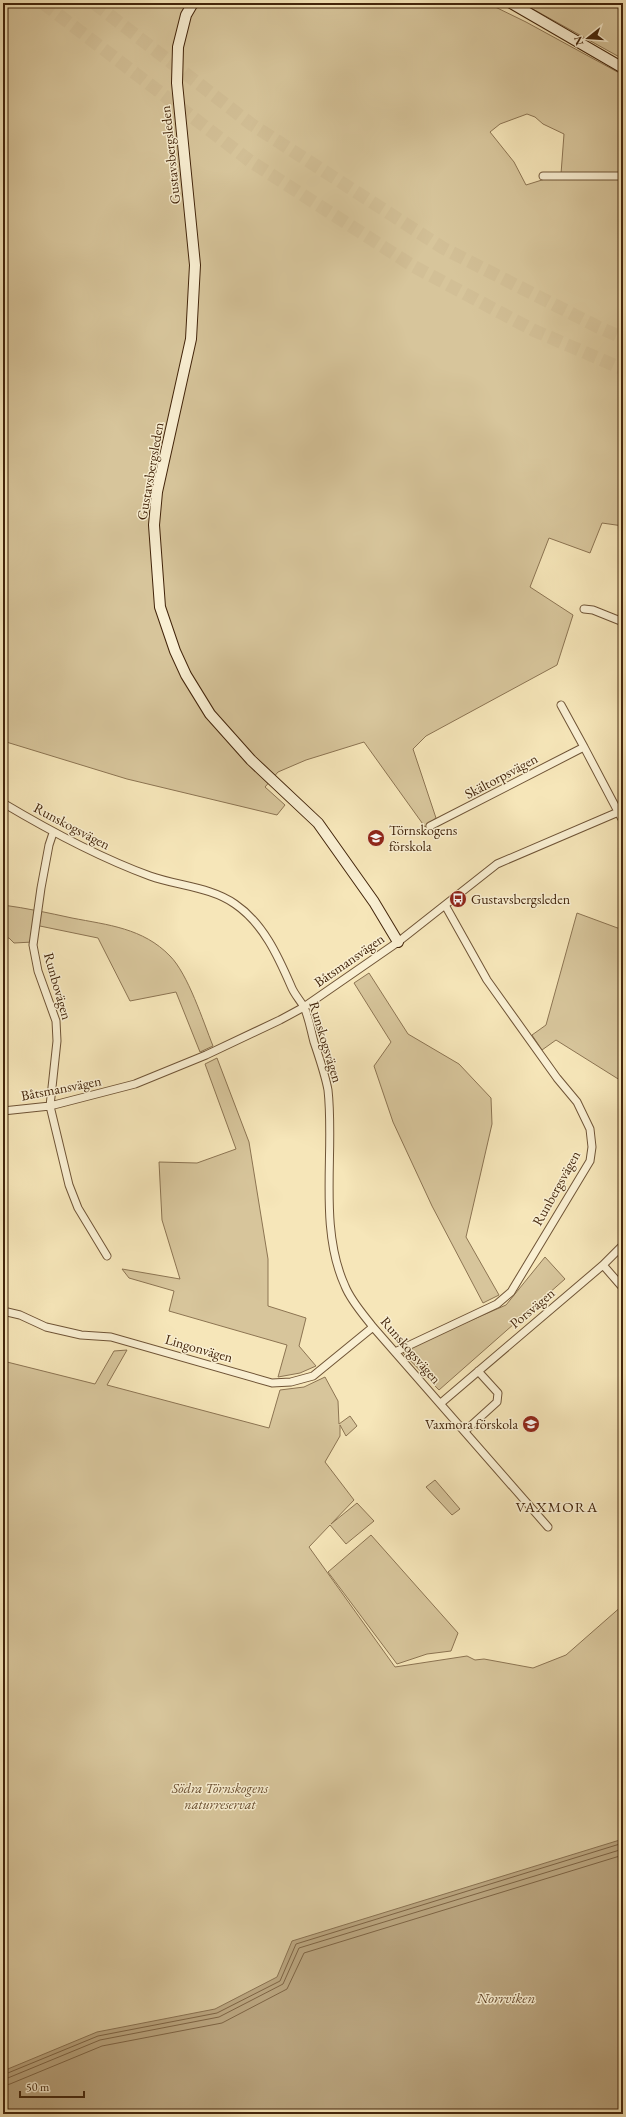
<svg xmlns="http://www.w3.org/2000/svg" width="626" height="2117" font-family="'EB Garamond',serif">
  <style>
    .green { fill: #d7c59b; stroke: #8c7452; fill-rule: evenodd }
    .water { fill: #b9a47e; stroke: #897150 }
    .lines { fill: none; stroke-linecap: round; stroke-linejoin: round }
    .shore { stroke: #7e6444; stroke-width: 1 }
    .highway-tunnel { stroke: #d2bf96; stroke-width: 13; stroke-dasharray: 13 6; stroke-linecap: butt }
    .street-casing { stroke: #6f5436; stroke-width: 9 }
    .secondary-casing { stroke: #42240a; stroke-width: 12 }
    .street { stroke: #f9efd2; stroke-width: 7 }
    .secondary { stroke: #f9efd2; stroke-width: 10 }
    .labels { text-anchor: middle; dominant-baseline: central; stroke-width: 3; stroke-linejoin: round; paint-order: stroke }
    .street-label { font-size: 14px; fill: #42240a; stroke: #f9efd2 }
    .poi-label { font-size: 14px; fill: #42240a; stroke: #f9efd2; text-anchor: start }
    .park-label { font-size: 14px; font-style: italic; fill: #674c2e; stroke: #f9efd2 }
    .neighbourhood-label { font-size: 15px; letter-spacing: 1px; fill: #42240a; stroke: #f9efd2 }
    .water-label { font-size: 15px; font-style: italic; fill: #664a2d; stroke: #f9efd2 }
  </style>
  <rect width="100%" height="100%" fill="#f6e6b9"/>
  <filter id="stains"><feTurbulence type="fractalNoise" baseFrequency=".005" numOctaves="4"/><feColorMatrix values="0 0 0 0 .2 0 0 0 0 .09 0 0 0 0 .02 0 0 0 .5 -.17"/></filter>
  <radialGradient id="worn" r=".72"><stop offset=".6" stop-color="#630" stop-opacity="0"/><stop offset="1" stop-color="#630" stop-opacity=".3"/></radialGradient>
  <path class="green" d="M3,3H487L526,22L623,75V526L602,523L590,553L549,538L530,587L573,615L557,665L426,736L413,749L436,818L425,827L364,742L306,760L278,772L265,787L285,805L277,815L127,779L3,741ZM527,114L535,117L543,124L564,134L561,174L526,185L514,162L490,132L500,124Z
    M522,3H623V59Z
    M3,905C26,908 49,913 72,918C108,925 143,928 170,956C188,974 203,1021 213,1046L200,1052L176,992L130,1001L98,938L35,925L33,942L14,943L9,938H3Z
    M577,913L623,930V1082L556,1040L542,1050L532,1035L546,1025Z
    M369,973L408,1034L459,1064L491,1098L492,1124L466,1237L499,1295L483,1303L432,1206L393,1122L374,1066L391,1042L354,983Z
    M217,1058L249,1142L268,1259V1306L306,1318L299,1346L316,1366L300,1373L278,1377L287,1345L169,1311L174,1291L129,1278L122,1269L180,1279L162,1220L159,1162L197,1163L236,1149L205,1064Z
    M545,1257L565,1279L439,1390L401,1351L506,1305Z
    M127,1350L107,1385L269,1428L280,1390L304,1387L325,1377L338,1401L339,1424L350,1416L357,1426L346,1436L340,1425V1436L325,1462L354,1500L331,1524L357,1503L374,1521L346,1544L330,1525L309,1547L395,1667L467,1656L475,1660L484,1659L533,1668L566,1655L623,1605V1905L3,2114V1361L95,1384L114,1351Z
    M435,1480L460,1509L452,1515L426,1487Z
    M371,1535L458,1633L451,1651L427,1654L397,1664L328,1572Z"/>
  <path class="water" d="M623,1839V2114H3V2071L97,2032L215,2009L277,1977L292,1941Z"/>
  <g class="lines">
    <path class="shore" d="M3,2075L98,2036L217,2013L280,1981L296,1944L623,1843
      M3,2080L100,2040L219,2017L283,1984L299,1948L623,1849
      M3,2086L10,2084L102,2046L222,2023L287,1989L304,1953L623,1855"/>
    <path class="highway-tunnel" d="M43,3L250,161L413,266L533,330L623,369
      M94,3L251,124L443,248L598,327L623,338"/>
    <g class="street-casing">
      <path id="street" d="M543,176H623
        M584,609L593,610L623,622
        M561,705L584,747
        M3,803C50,831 98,857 150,876C178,886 211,887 235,904C263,923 278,956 291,986C294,994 300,1000 304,1007C309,1018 311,1031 314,1042C319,1057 325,1074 328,1090C335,1152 318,1227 345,1286C351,1301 363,1314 373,1327L548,1527
        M430,826L584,747L623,821
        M53,833L49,845L41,888L33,945L38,971L56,1021L57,1041L50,1106L69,1185L78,1208L107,1256
        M3,1111L50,1106L135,1084L206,1055L280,1020L304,1007L398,942L497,864L623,810
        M603,1265L623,1288
        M3,1311L20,1315L46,1327L81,1335L111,1337L272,1383L291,1382L313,1376L373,1327
        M395,1352L497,1304L511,1292L590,1161L592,1147L590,1129L577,1102L557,1078L487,980L445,905
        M441,1403L603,1265L623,1245
        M465,1431L497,1402L498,1393L478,1371"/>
    </g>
    <g class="secondary-casing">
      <path id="secondary" d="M193,3L186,15L178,47L177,83L195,265L191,339L157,492L154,525L160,607L175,651L186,675L210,714L251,760L318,823L374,902L398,942
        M511,3L623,68"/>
    </g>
    <use href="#street" class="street"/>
    <use href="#secondary" class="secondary"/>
  </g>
  <defs>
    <g id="school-disc" transform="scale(0.9)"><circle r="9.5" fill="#8f2418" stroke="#f9efd2"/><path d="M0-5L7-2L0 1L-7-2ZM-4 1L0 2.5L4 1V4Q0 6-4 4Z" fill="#fff"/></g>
    <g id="bus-disc" transform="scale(0.9)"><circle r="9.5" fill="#8f2418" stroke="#f9efd2"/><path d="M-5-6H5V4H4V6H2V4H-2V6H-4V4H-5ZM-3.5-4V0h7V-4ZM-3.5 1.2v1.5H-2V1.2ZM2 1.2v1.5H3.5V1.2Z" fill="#fff"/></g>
  </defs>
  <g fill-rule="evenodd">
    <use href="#school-disc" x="376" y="838"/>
    <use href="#bus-disc" x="458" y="899"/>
    <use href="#school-disc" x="531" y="1424"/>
  </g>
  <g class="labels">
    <g class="street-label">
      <text transform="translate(170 155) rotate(-96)">Gustavsbergsleden</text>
      <text transform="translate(150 471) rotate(-80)">Gustavsbergsleden</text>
      <text transform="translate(501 776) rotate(-28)">Skältorpsvägen</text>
      <text transform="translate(72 826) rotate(28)">Runskogsvägen</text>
      <text transform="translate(349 960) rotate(-35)">Båtsmansvägen</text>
      <text transform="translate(58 986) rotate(74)">Runbovägen</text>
      <text transform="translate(326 1042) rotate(73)">Runskogsvägen</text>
      <text transform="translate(61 1088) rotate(-11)">Båtsmansvägen</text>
      <text transform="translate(556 1188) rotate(-61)">Runbergsvägen</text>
      <text transform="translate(532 1308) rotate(-40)">Porsvägen</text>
      <text transform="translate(199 1348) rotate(16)">Lingonvägen</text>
      <text transform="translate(411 1350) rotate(49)">Runskogsvägen</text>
    </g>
    <g class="poi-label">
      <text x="389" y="830">Törnskogens<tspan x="389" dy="16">förskola</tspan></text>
      <text x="471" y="899">Gustavsbergsleden</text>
      <text x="518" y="1424" text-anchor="end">Vaxmora förskola</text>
    </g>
    <g class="park-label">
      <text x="220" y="1788">Södra Törnskogens<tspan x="220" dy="16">naturreservat</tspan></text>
    </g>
    <g class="neighbourhood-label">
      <text x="557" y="1506">VAXMORA</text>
    </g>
    <g class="water-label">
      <text x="506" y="1997">Norrviken</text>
    </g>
  </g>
  <rect width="626" height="2117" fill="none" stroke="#f6e6b9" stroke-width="16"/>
  <rect x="4" y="4" width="618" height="2109" fill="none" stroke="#42240a" stroke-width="2"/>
  <rect x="8" y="8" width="610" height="2101" fill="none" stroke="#42240a"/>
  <g transform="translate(588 38) rotate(253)" stroke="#f9efd2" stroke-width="3" paint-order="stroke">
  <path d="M0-3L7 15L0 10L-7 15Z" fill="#42240a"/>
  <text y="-6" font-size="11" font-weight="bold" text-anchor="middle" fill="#42240a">N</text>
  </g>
  <path d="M20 2091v6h64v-6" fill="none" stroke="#42240a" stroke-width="2"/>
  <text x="26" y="2091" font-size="12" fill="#42240a" stroke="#f9efd2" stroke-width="3" paint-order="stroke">50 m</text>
  <rect width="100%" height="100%" filter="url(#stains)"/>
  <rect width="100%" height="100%" fill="url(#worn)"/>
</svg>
